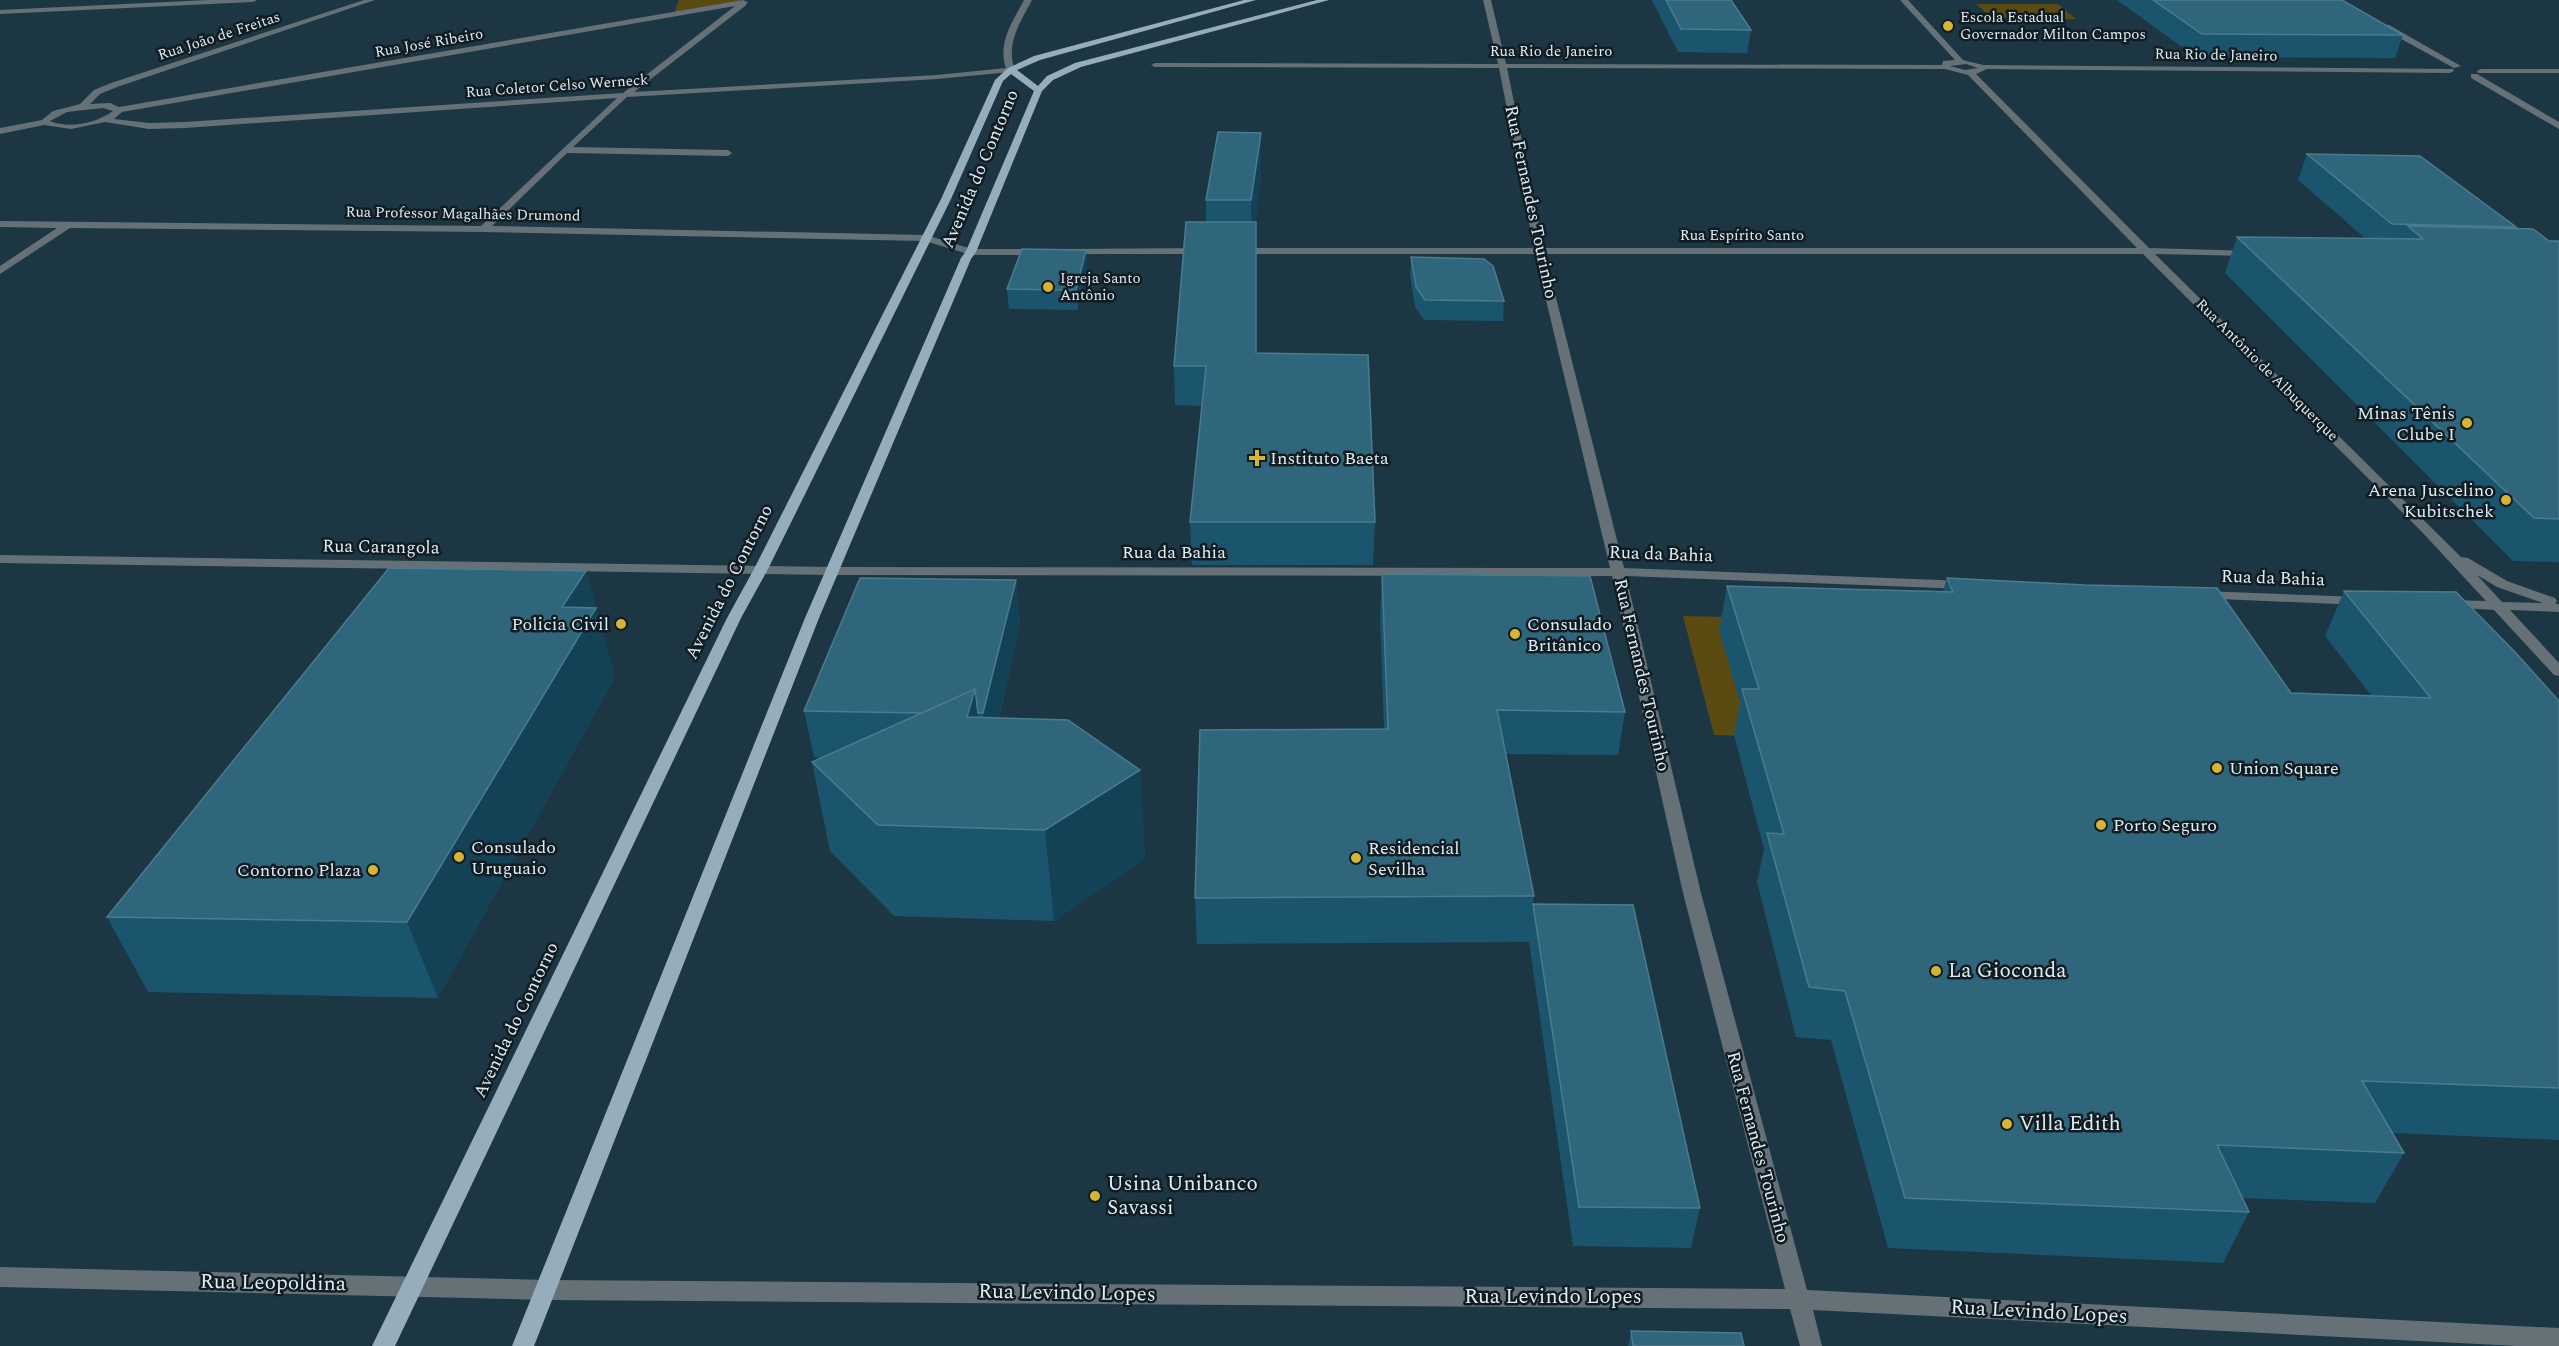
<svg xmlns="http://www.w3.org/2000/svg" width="2559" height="1346" font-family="Spectral,serif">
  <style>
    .green { fill: #5a4b12 }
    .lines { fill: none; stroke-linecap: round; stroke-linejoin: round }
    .minor { fill: #657177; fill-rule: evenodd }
    .major { fill: #96aebb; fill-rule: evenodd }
    .wall { fill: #1b556d }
    .shaded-wall { fill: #134256 }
    .building { fill: #30667c; stroke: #4b7b8f; stroke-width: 1.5 }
    .poi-dot { fill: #d6b534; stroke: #111c22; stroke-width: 2 }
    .labels { text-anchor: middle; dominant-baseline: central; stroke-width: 5; stroke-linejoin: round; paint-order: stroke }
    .far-poi-label { font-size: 15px; fill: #deedf5; stroke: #111c22; text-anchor: start }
    .far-street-label { font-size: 15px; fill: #deedf5; stroke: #111c22 }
    .street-label { font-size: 18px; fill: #deedf5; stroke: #111c22 }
    .poi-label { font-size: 18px; fill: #deedf5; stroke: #111c22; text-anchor: start }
    .near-poi-label { font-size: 21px; fill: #deedf5; stroke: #111c22; text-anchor: start }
    .near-street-label { font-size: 21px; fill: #deedf5; stroke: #111c22 }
  </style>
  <rect width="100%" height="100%" fill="#1d3643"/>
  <path class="green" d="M679,0H744L674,14Z
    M1976,4H2058L2076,19L1992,18Z
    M1683,616L1935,622L1750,736L1714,735Z"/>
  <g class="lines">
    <path class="minor" d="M208,0H257L253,2L0,14V10Z
      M364,0H375L117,87L100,94L90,104L110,103L119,107L743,0L748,2L745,6L634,92L937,75L1006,68C997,43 1013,21 1024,0H1032C1020,23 1005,44 1015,70L1011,72L937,79L627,97L573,147L728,150L732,153L728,156L567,153L492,226L926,235L972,249H1041L1046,252L1041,255H971L925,241L484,232L70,228L0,274V266L57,228L0,227V221L481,226L617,98L185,128L149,129L105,122L71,129L44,125L0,134V128L42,120L53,111L80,104L94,90L111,83ZM735,6L623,93L185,122L149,123L114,119L122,112ZM103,108L113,111C97,123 69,129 50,121L67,112Z
      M1483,0H1491L1506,64L1942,65L1943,61L1955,60L1900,0H1908L1963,60L1983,65L2453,69L2454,71L2450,73L1987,69L1976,74L2149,248L2254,251L2255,253L2250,256L2155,254L2461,557L2468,558L2507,581L2555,598L2557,601L2555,604H2559V612L2510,610L2559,663V676L2554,675L2494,610L2445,607L2443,604L2445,601L2450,600L2486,601L2421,531L2143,254H1545L1624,568L1965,581L1972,585L1965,589L1626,576L1701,893L1807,1290L2559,1328V1346H2517L1813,1310L1822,1346H1800L1790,1309L547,1300L0,1287V1267L547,1280L1785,1289L1683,893L1612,576L832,575L0,563V555L832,567L1610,568L1535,254H1236L1231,251L1236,248H1534L1499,68L1155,67L1151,65L1155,63L1498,64ZM1966,64L1978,68L1965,70L1950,66ZM1507,68L1945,69L1968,75L2137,248H1544ZM2477,575L2497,587L2543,603L2502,602Z
      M2383,25H2389L2461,66L2454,68L2383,29Z
      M2481,69H2559V73H2478L2477,71Z
      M2471,74H2477L2559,122V129L2471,78Z
      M1065,249L1203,248L1208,251L1203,254H1061V250Z
      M2201,591L2360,597L2367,601L2360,605L2196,598L2194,595Z"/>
    <path class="major" d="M1244,0H1256L1040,60L1017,70L1038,86L1047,76L1075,63L1317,0H1329L1081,67L1053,80L1042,91L976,252L971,259L819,618L534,1346H512L805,618L961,258L966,251L1034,91L1011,74L1003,81L951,199L768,569L741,618L395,1346H372L727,618L754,569L941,199L995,80L1008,68L1034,56Z"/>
  </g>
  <path class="wall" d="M1652,0H1731L1751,30L1747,53L1678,52Z
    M2117,0H2342L2403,35L2395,58L2196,57Z
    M2307,154L2516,227L2514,229L2549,241H2559V562L2513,561L2225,273L2237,237L2366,239L2298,180Z
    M1261,177L1255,222L1256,353L1375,522L1373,565H1192L1190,522L1202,406L1175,405L1174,366L1206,222V200Z
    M1086,250L1087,269L1078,310L1009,309L1007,289Z
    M1411,257L1504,301L1503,321L1424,320L1415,307L1410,276Z
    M586,571L615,677L438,998L148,992L107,917Z
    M1382,574L1625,712L1618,755L1506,754L1534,896L1533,904L1700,1208L1691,1248L1573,1246L1529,942L1197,944L1195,898L1384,729L1380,616Z
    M1947,578L2291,693L2371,695L2325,636L2344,591L2559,701V1140L2393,1133L2404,1153L2375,1203L2242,1198L2249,1212L2223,1263L1888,1248L1831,1040L1796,1037L1757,882L1764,849L1734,735L1740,702L1719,631L1727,586L1943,591Z
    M1016,580L1020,624L999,718L1140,770L1145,859L1054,921L894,916L830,851L812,762L822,758L814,757L804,711Z
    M1631,1331L1744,1346H1628Z"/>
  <path class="shaded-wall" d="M1261,133V177L1252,247L1251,200Z
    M1086,250L1087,269L1078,310L1076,290Z
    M586,571L615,677L438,998L407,922L562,607Z
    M1016,580L1020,624L989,760L983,713Z
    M975,689L986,776L967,717Z
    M1140,770L1145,859L1054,921L1045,830Z"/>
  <path class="building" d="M1666,0H1731L1751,30L1681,29Z
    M2153,0H2342L2403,35L2202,34Z
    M1218,132L1261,133L1251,200H1206Z
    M2307,154L2420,156L2516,227L2392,224Z
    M1186,222H1256V353L1368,355L1375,522H1190L1206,366H1174Z
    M2408,226L2533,229L2549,241H2559V519L2534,518L2237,237L2423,239Z
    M1022,249L1086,250L1076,290L1007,289Z
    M1411,257L1484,259L1493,266L1504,301L1425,300L1416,287Z
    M389,568L586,571L562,607L596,608L407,922L107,917Z
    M1382,574L1590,576L1625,712L1497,710L1534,896L1195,898L1200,730L1388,729Z
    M860,578L1016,580L983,713H978L975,689L922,713L804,711Z
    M1947,578L2085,585L2217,588L2291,693L2431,698L2344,591L2456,592L2516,653L2559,701V1088L2362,1081L2404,1153L2217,1145L2249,1212L1905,1198L1845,991L1809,987L1767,833L1784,834L1742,689H1759L1727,586L1953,592Z
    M975,689L967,717L1068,720L1140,770L1045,830L878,825L812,762Z
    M1533,904L1633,905L1700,1208L1579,1207Z
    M1631,1331L1741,1333L1744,1346H1633Z"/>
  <g class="poi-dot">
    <circle cx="1948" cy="26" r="6"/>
    <circle cx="1048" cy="287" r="6"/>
    <circle cx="2467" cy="423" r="6"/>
    <path d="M1254 449h6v6h6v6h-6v6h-6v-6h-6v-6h6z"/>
    <circle cx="2506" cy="500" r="6"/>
    <circle cx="621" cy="624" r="6"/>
    <circle cx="1515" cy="634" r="6"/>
    <circle cx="2217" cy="768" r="6"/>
    <circle cx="2101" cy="825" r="6"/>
    <circle cx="459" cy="857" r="6"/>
    <circle cx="1356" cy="858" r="6"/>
    <circle cx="373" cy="870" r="6"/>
    <circle cx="1936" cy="971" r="6"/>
    <circle cx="2007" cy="1124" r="6"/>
    <circle cx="1095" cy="1196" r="6"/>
  </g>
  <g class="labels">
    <g class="far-poi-label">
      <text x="1960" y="17">Escola Estadual<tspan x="1960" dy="17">Governador Milton Campos</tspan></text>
      <text x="1060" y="278">Igreja Santo<tspan x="1060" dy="17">Antônio</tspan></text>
    </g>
    <g class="far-street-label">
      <text transform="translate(219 36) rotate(-18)">Rua João de Freitas</text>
      <text transform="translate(429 43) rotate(-10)">Rua José Ribeiro</text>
      <text x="1551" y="51">Rua Rio de Janeiro</text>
      <text transform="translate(2216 55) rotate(1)">Rua Rio de Janeiro</text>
      <text transform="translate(557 86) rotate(-4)">Rua Coletor Celso Werneck</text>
      <text transform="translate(463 214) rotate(1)">Rua Professor Magalhães Drumond</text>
      <text x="1742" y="235">Rua Espírito Santo</text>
      <text transform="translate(2267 370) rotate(45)">Rua Antônio de Albuquerque</text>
    </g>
    <g class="street-label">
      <text transform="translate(980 169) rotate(-67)">Avenida do Contorno</text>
      <text transform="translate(1531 202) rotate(78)">Rua Fernandes Tourinho</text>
      <text transform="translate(381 547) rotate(1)">Rua Carangola</text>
      <text x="1174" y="552">Rua da Bahia</text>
      <text transform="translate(1661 554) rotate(2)">Rua da Bahia</text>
      <text transform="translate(2273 578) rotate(2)">Rua da Bahia</text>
      <text transform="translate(729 582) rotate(-63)">Avenida do Contorno</text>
      <text transform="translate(1642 675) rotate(77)">Rua Fernandes Tourinho</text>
      <text transform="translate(516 1020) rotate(-64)">Avenida do Contorno</text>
      <text transform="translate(1758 1147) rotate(75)">Rua Fernandes Tourinho</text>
    </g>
    <g class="poi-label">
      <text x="2455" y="413" text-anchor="end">Minas Tênis<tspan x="2455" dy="21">Clube I</tspan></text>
      <text x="1270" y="458">Instituto Baeta</text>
      <text x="2494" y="490" text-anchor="end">Arena Juscelino<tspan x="2494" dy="21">Kubitschek</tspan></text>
      <text x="609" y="624" text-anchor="end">Policia Civil</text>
      <text x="1527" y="624">Consulado<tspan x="1527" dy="21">Britânico</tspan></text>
      <text x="2229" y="768">Union Square</text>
      <text x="2113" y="825">Porto Seguro</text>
      <text x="471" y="847">Consulado<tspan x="471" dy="21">Uruguaio</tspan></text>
      <text x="1368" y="848">Residencial<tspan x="1368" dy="21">Sevilha</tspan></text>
      <text x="361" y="870" text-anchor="end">Contorno Plaza</text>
    </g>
    <g class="near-poi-label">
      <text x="1948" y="971">La Gioconda</text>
      <text x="2019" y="1124">Villa Edith</text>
      <text x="1107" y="1184">Usina Unibanco<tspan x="1107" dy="24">Savassi</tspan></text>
    </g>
    <g class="near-street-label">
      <text transform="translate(273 1283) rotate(1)">Rua Leopoldina</text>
      <text transform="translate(1067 1293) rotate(1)">Rua Levindo Lopes</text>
      <text x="1553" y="1297">Rua Levindo Lopes</text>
      <text transform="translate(2039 1312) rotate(3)">Rua Levindo Lopes</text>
    </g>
  </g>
</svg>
